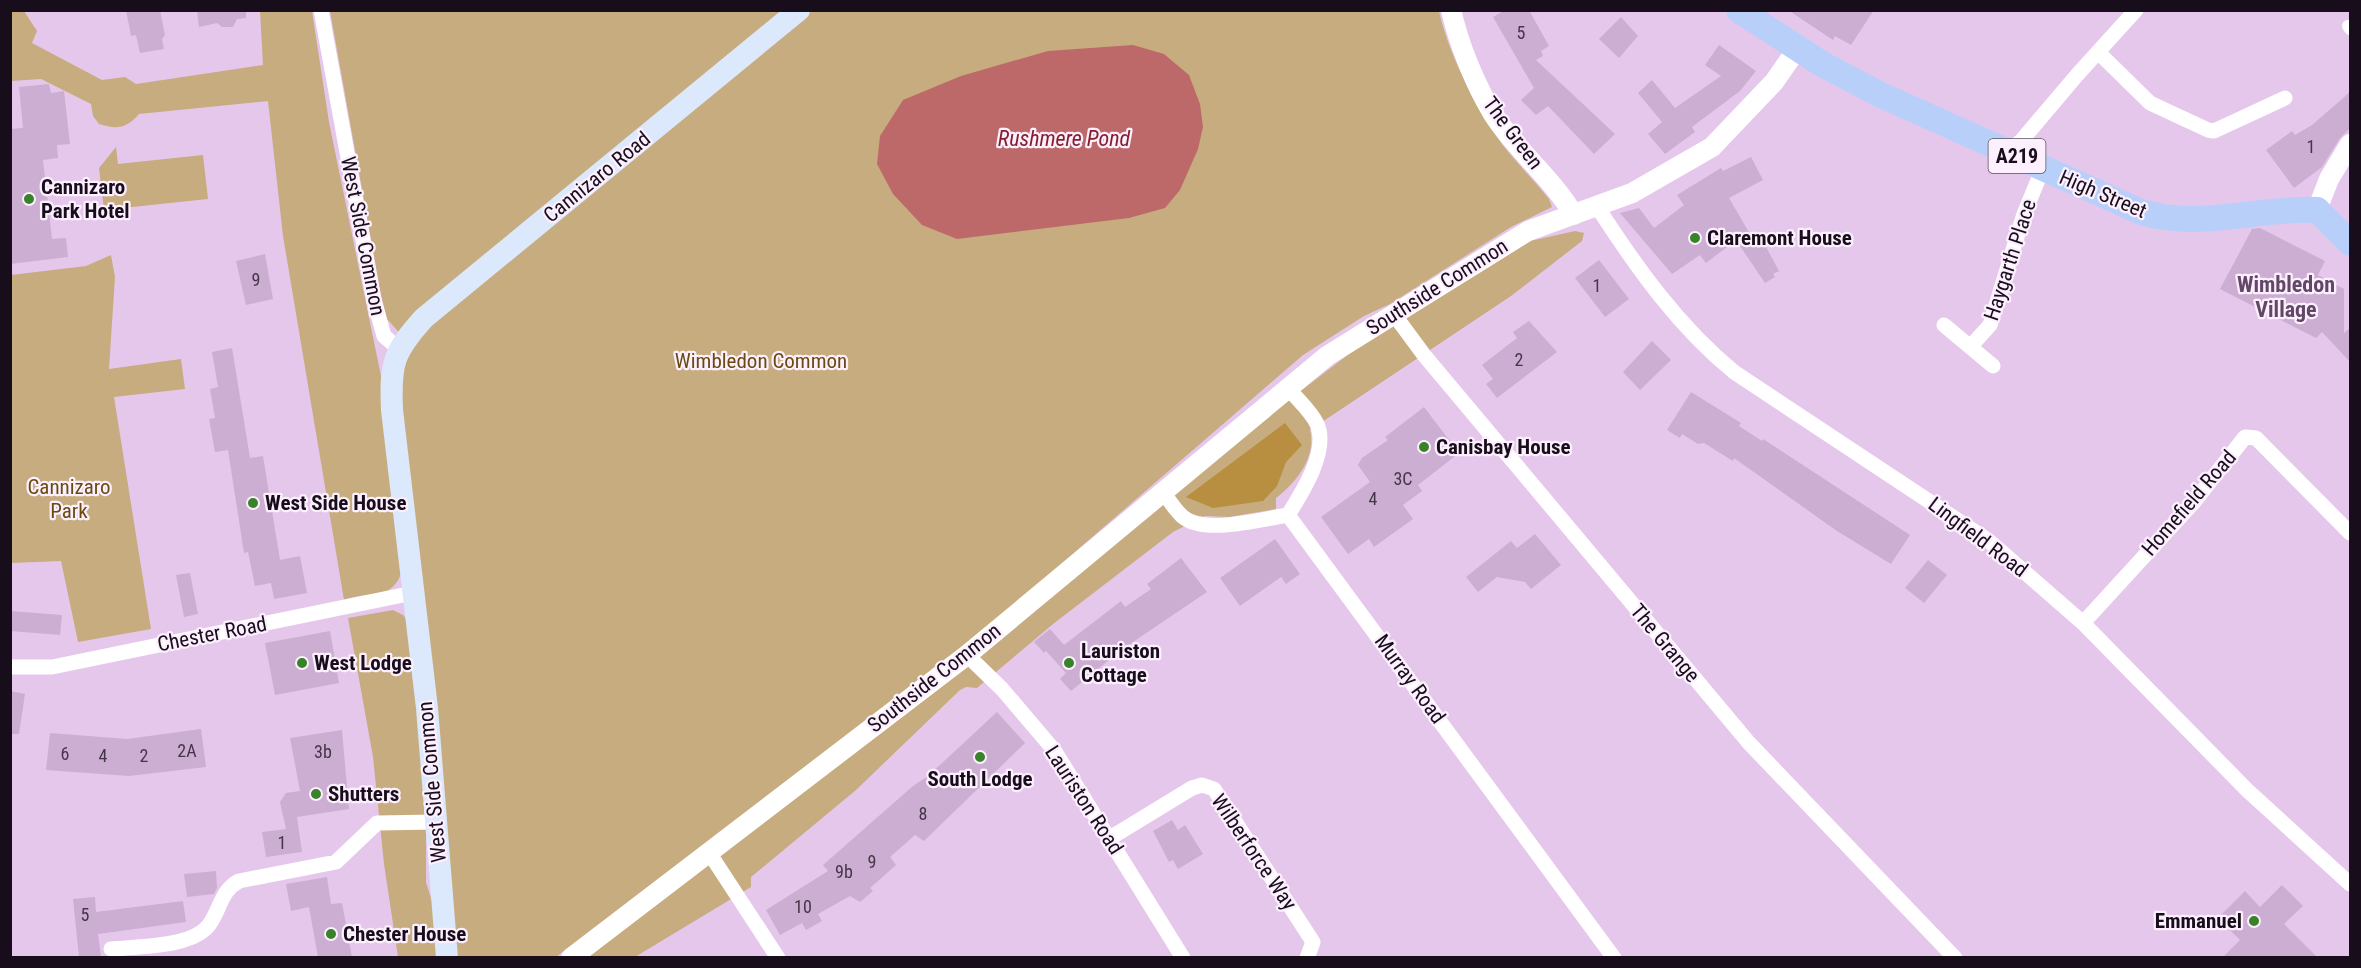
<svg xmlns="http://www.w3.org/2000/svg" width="2361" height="968" font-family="'Roboto Condensed',sans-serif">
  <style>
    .green { fill: #c7ac7f }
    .forest { fill: #b88e40 }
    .water { fill: #bd6969 }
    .building { fill: #ccaed2 }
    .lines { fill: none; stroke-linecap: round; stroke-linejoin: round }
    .pedestrian { stroke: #fff; stroke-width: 12 }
    .minor { stroke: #fff; stroke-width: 15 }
    .tertiary { stroke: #fff; stroke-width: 20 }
    .secondary { stroke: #dce8fc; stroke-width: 22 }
    .primary { stroke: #b8d0f9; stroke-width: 26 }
    .poi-dot { fill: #388229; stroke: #fceffe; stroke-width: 2 }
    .labels { text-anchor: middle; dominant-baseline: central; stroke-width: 4.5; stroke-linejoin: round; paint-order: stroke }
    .number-label { font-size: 18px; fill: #453548 }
    .shield { fill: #fceffe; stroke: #5c515e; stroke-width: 1.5 }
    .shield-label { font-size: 20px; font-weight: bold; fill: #180d1a }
    .street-label { font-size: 21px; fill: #180d1a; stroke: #fceffe }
    .poi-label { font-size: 21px; font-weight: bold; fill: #180d1a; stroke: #fceffe; text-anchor: start }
    .park-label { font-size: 21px; fill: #694b0f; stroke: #fceffe }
    .water-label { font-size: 22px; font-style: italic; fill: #861f29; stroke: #fceffe }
    .neighbourhood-label { font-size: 22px; font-weight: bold; fill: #624767; stroke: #fceffe }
  </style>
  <rect width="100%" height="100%" fill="#e6c7ec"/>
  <path class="green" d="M11,11H24L37,31L32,43L102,80L125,77L136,84L263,65L260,11H312L329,122L382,381L402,571C392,602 370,590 344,600L283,236L268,101L139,114C127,128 117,130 99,124L93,116L91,104L41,79L11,81Z
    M330,11H1439C1448,52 1472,98 1495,134C1510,157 1532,177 1549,199L1552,207L1511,227L1390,304L1364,316L1303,355L980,634L556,957H453L398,405L405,339L387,319L381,295Z
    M116,147L118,164L203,155L208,199L104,210L99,168Z
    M1575,231L1584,233L1582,241L1511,296L1310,430C1317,457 1296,483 1276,498V509L1229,517L1205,516L1173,532L1053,624L977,688L966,687L960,690L856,790L751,877V887L635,957L586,958L802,793L1294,396L1349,354L1449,289L1530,241Z
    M111,255L115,277L109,369L181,359L185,389L114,397L151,629L78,642L61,561L11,563V275L86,266Z
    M393,610L403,615L410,623L426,780V882L433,905L439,957H398L384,864L373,757L348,618Z"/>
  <path class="forest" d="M1285,423L1302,445L1286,462L1277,486L1263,501L1213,508L1186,497Z"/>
  <path class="water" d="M1133,45L1164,54L1189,75L1200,104L1203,127L1198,149L1180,190L1165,208L1129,218L957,239L922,225L893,194L877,164L880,136L903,100L961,76L1048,51Z"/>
  <path class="building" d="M126,10H160L165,35L162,39L164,49L140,53L136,35L131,36Z
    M197,10H246V18L237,19L233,27H222L217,23L199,27Z
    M1505,10H1529L1549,46L1541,51L1543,56L1536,60L1615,134L1594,154L1548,106L1536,115L1521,100L1534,88L1493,17Z
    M1788,10H1874L1851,45L1835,36L1833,40Z
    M1621,17L1638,36L1619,58L1599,39Z
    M1719,45L1756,71L1740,91L1692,127L1695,132L1665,154L1648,134L1662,122L1638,93L1652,80L1675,108L1721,76L1705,65Z
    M49,84L51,93L64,91L70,144L57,145L58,158L43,160L52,239L66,238L68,257L10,264V129L23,128L19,87Z
    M2350,92V128L2340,138L2322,167L2294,188L2266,150L2292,131L2295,135L2312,125Z
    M1751,157L1763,180L1729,198L1758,248L1765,245L1779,271L1773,274L1775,277L1765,283L1736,240L1706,263L1700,255L1672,274L1620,213L1639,208L1654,228L1684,205L1677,195L1721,168L1723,171Z
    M2260,228L2325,261L2318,275L2344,289V333L2350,328V362L2322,332L2316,338L2220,289L2252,229Z
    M265,254L273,299L246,305L236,261Z
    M1599,260L1629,299L1605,317L1575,278Z
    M1529,321L1557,352L1497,398L1486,384L1493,379L1482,365L1517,338L1513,332Z
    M1652,341L1671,360L1640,390L1623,372Z
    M232,348L250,458L263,456L280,560L300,556L307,593L274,599L271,583L255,586L248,552L244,553L228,450L215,452L209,419L215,418L210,389L218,387L212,352Z
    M1691,392L1741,423L1739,426L1762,441L1763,439L1910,535L1891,564L1837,531L1734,458L1733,461L1704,443L1698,444L1682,434L1680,438L1667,430Z
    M1424,407L1459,453L1418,485L1422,491L1403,505L1413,519L1374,547L1369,539L1348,554L1321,517L1370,482L1358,465L1362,458L1388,440L1385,437Z
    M1535,534L1561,565L1531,589L1525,582L1497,577L1478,592L1466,577L1511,541L1517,548Z
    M1275,539L1300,574L1286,584L1281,577L1240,606L1220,578Z
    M1181,558L1207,592L1124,648L1071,691L1060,679L1066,673L1046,651L1044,653L1034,642L1050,629L1064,645L1121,601L1125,607L1151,589L1147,584Z
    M1928,560L1947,575L1924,603L1905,588Z
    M190,573L198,614L184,617L176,575Z
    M10,611L62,615L60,635L10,631Z
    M330,631L339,683L275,695L265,643Z
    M10,691L25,694L19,734H10Z
    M997,712L1025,743L924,841L915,835L890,857L896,865L870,888L873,891L860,902L850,896L818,914L822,921L806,930L802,923L780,935L766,910L828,871L823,865L913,786L928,776Z
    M201,729L206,767L129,776L46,770L50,733L127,739Z
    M342,730L349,809L297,817L302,852L266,857L262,832L286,829L280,802L286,793L300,791L290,738Z
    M1172,820L1178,830L1185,825L1203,854L1178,869L1173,860L1169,862L1153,831Z
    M216,871L217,888L214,894L187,897L184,874Z
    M327,877L331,904L342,903L352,957H318L309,907L291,911L286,884Z
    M2282,885L2303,906L2284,924L2317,957H2223L2240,940L2218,918L2245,891L2260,907Z
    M95,897L96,912L183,901L186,922L98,934L101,957H79L73,899Z"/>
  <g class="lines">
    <path class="pedestrian" d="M2348,26L2350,29"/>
    <path class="minor" d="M321,10L374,300L384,336L398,348
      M2098,52L2150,103L2208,130L2214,131L2285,98
      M2008,152L2021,141L2077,75L2136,10
      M1598,208C1637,268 1678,326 1734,372L1989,541L2083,623L2247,790L2350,884
      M1393,313L1424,355L1749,743L1955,958
      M1944,325L1993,366
      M1970,347L1990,325L2024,214L2043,168
      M1288,388C1297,399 1311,411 1317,424C1329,451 1302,493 1288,515
      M1163,492C1169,500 1176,511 1183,517C1205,535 1262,519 1288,515L1614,958
      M2083,623L2193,503L2245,437L2256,438L2350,533
      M967,655L1002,689L1054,750L1183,958
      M10,667H52L413,593
      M1110,838L1192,788L1202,785L1214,789L1313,942L1307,958
      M710,854L778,958
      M111,949C138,946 196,948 211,922C221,906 222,890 239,881L336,862L377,823L435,822"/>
    <path class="tertiary" d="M1451,10C1459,45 1475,84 1493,114C1516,150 1552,178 1574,215
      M2317,210L2329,179L2350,144
      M571,958L967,655L1327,356L1528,231L1632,193L1712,147L1774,82L1797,49"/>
    <path class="secondary" d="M447,958L427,708L392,410C390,364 393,352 424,318L799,10"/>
    <path class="primary" d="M1739,10L1822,64L1879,94L2141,212C2200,230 2258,207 2317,210L2350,243"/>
  </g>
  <g class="poi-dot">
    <circle cx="29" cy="199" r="6"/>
    <circle cx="1695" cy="238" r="6"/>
    <circle cx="1424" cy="447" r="6"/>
    <circle cx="253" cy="503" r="6"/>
    <circle cx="302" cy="663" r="6"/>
    <circle cx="1069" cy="663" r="6"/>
    <circle cx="980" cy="757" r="6"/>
    <circle cx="316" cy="794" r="6"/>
    <circle cx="2254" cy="921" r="6"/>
    <circle cx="331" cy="934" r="6"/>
  </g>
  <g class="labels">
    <g class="number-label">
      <text x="1521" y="32">5</text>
      <text x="2311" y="146">1</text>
      <text x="256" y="279">9</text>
      <text x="1597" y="285">1</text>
      <text x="1519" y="359">2</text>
      <text x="1403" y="478">3C</text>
      <text x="1373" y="498">4</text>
      <text x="187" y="750">2A</text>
      <text x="323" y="751">3b</text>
      <text x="65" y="753">6</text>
      <text x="103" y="755">4</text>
      <text x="144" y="755">2</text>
      <text x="923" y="813">8</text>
      <text x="282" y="842">1</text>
      <text x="872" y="861">9</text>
      <text x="844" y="871">9b</text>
      <text x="803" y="906">10</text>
      <text x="85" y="914">5</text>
    </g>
    <rect class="shield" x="1988.5" y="139" width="57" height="34" rx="4.5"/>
    <g class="shield-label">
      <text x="2017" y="156">A219</text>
    </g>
    <g class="street-label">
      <text transform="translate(1513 133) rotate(53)">The Green</text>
      <text transform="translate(597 177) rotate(-39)">Cannizaro Road</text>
      <text transform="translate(2103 194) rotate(23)">High Street</text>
      <text transform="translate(363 236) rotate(79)">West Side Common</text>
      <text transform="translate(2010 260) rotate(-72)">Haygarth Place</text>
      <text transform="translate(1437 287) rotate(-32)">Southside Common</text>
      <text transform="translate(2189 503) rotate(-49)">Homefield Road</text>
      <text transform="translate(1978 537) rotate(37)">Lingfield Road</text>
      <text transform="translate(212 634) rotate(-11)">Chester Road</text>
      <text transform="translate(1665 643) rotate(50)">The Grange</text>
      <text transform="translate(934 678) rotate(-38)">Southside Common</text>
      <text transform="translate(1410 679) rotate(54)">Murray Road</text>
      <text transform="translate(432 782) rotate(-95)">West Side Common</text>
      <text transform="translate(1084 800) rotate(57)">Lauriston Road</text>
      <text transform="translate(1254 852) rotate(56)">Wilberforce Way</text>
    </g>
    <g class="poi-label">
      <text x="41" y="187">Cannizaro<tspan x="41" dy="24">Park Hotel</tspan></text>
      <text x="1707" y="238">Claremont House</text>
      <text x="1436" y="447">Canisbay House</text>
      <text x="265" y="503">West Side House</text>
      <text x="1081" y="651">Lauriston<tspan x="1081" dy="24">Cottage</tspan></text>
      <text x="314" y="663">West Lodge</text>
      <text x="980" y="779" text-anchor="middle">South Lodge</text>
      <text x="328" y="794">Shutters</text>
      <text x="2242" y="921" text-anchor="end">Emmanuel</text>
      <text x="343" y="934">Chester House</text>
    </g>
    <g class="park-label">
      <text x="761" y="361">Wimbledon Common</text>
      <text x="69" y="487">Cannizaro<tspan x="69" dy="24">Park</tspan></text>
    </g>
    <g class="water-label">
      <text x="1064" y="138">Rushmere Pond</text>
    </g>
    <g class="neighbourhood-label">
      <text x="2286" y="284">Wimbledon<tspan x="2286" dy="25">Village</tspan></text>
    </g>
  </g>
  <rect width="2361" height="968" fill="none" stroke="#180d1a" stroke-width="24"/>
</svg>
